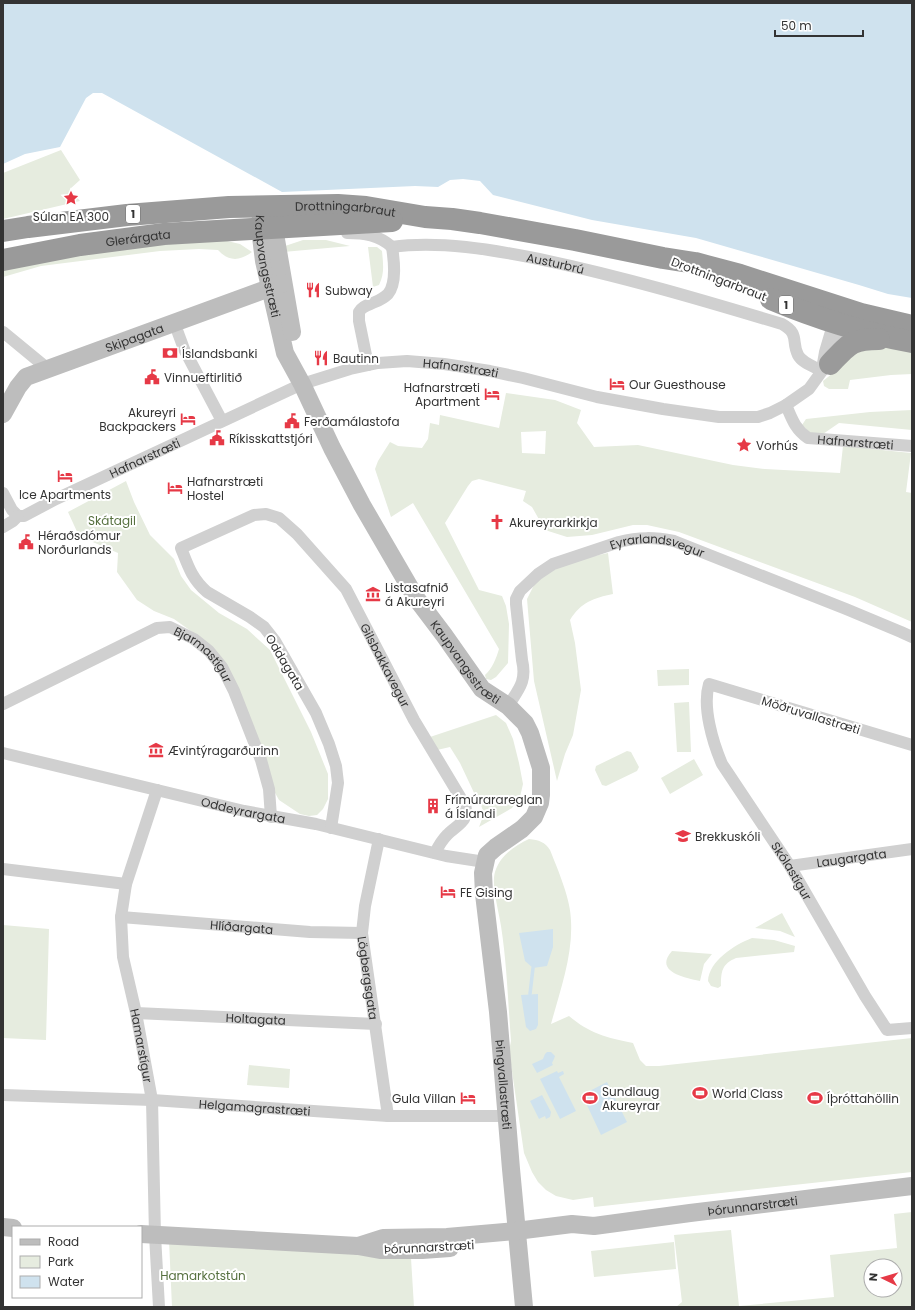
<svg xmlns="http://www.w3.org/2000/svg" width="915" height="1310" font-family="Poppins,sans-serif">
  <style>
    .green { fill: #e6ecdf; fill-rule: evenodd }
    .water { fill: #cfe2ee }
    .lines { fill: none; stroke-linecap: round; stroke-linejoin: round }
    .stream { stroke: #cfe2ee; stroke-width: 3.5 }
    .street { stroke: #d0d0d0; stroke-width: 12 }
    .secondary { stroke: #bdbdbd; stroke-width: 18 }
    .highway { stroke: #9a9a9a; stroke-width: 22 }
    .labels { text-anchor: middle; dominant-baseline: central; stroke-width: 4; stroke-linejoin: round; paint-order: stroke }
    .shield { fill: #fff; stroke: #707070; stroke-width: 1 }
    .shield-label { font-size: 11px; font-weight: bold; fill: #333 }
    .street-label { font-size: 12px; fill: #333; stroke: #fff }
    .poi-label { font-size: 12px; fill: #333; stroke: #fff; text-anchor: start }
    .park-label { font-size: 12px; fill: #56703f; stroke: #fff }
  </style>
  <rect width="100%" height="100%" fill="#fff"/>
  <path class="green" d="M61,150L80,180L70,189L80,201L3,219V173Z
    M223,240L240,244L252,252C240,261 229,262 218,250L199,249L160,251L41,266L3,277V267L139,246Z
    M303,240H326L350,246L283,252L285,246Z
    M368,247H377L382,251C383,263 385,273 379,285L373,287Z
    M855,345L912,349V374L891,375L850,380L848,389H829L824,386L823,381L838,369Z
    M506,393L555,400L581,410L577,423L594,447L638,445L733,465L765,469L840,473L843,446L911,453L906,492L912,493V622L855,597L679,532L647,525H633L592,535L567,537L545,530L532,507L523,501L526,491L479,479L472,481L468,486L445,523L479,590L502,596L506,606L509,624L508,663L496,677L491,680L486,679L485,675C492,669 496,659 499,649L413,503L391,517L375,469L378,461L390,442L398,446L422,448L428,439L430,423L439,425L440,415L499,428ZM546,431L545,454L522,453L521,432Z
    M912,410V430L839,423L823,434L810,433L802,425L806,419L870,412Z
    M126,481L134,502L150,535L174,559L181,576L191,590L219,613L247,629L270,650L311,732L328,774V799L323,809L317,815L309,816L300,814L279,800L274,791L258,743L202,639L174,619L154,611L137,600L117,572L118,553L79,536L68,512Z
    M608,553L613,594C594,598 581,602 570,620L575,643L581,690L573,735L565,754L557,781L534,681L527,599L534,585L542,576L556,567L576,560Z
    M689,669V685L658,686L657,670Z
    M689,702L691,752H677L674,703Z
    M496,715L506,723L513,739L519,763L523,784L520,797L512,808L479,827L484,814L481,805L476,797L460,763L450,747L437,750L430,737Z
    M627,751L631,752L639,767L637,771L606,786L602,785L595,770L596,766Z
    M694,759L703,775L670,794L661,778Z
    M529,839C539,840 545,842 550,850C558,870 571,900 571,921C573,955 560,991 551,1024L569,1016C589,1033 607,1038 633,1043L640,1060L646,1066H659L912,1038V1172L594,1207L593,1197L573,1200L556,1196L546,1190L538,1182L532,1172L524,1153L509,1051L511,1041C508,1003 507,964 501,926C499,912 491,885 495,872C500,856 514,846 529,839Z
    M782,913L795,937L780,931L755,928Z
    M3,925L49,929L46,1040L3,1038Z
    M752,938L774,940L795,946L794,952L736,958C722,964 721,971 721,986L718,988L711,986L708,981C709,961 734,945 752,938Z
    M672,951L712,954L704,964L700,981C686,978 653,972 672,951Z
    M249,1065L290,1069L289,1088L247,1085Z
    M912,1212V1307H676L682,1302L674,1235L731,1230L739,1306L834,1297L830,1255L897,1248L894,1214ZM871,1266H895V1290H871Z
    M169,1240L411,1258L414,1307H172Z
    M674,1242L676,1269L594,1277L591,1251Z"/>
  <path class="water" d="M3,3H912V298L888,294L859,285L696,238L592,220L493,195L480,181L463,179L450,180L438,187L415,186L282,192L102,93H93L86,98L60,147L25,154L3,164Z
    M553,929V947L547,966L533,968L525,961L519,933Z
    M538,994V1025L536,1029L530,1031L526,1027L521,995Z
    M547,1052H551L555,1056L554,1059L552,1063L553,1065L537,1073L532,1064L543,1059L545,1054Z
    M557,1071L558,1073L563,1071L564,1074L559,1077L576,1111L560,1119L540,1079Z
    M607,1082L627,1122L601,1135L585,1101L583,1102L580,1096Z
    M542,1095L551,1112L550,1117L546,1119L545,1116L539,1119L530,1101Z"/>
  <g class="lines">
    <path class="stream" d="M530,994L533,968"/>
    <g class="street">
      <path d="M347,233C364,233 379,235 392,247"/>
      <path id="s1" d="M392,247C438,240 494,250 539,259C621,276 702,300 782,324C800,334 791,341 798,355C802,363 815,367 822,371"/>
      <path d="M174,322L184,349L222,421"/>
      <path d="M3,332L48,369"/>
      <path d="M368,365L359,321V312C362,306 369,305 375,302C380,300 384,298 388,294C397,283 394,260 392,247"/>
      <path d="M822,369L825,352L835,318"/>
      <path id="s2" d="M786,405C792,419 795,429 808,438L912,446"/>
      <path d="M3,493L12,510L18,516"/>
      <path id="s3" d="M18,516H24L56,499L302,384L350,369L378,363L407,361L444,364L490,371L523,378L597,397L663,409L719,417H758L770,413L786,405L809,389L822,371L830,364L837,347L846,321"/>
      <path d="M3,527L13,521L18,516"/>
      <path id="s4" d="M3,704L157,628L170,627L194,639L209,651L222,667L234,691L261,760L269,789L271,817"/>
      <path id="s5" d="M508,706C519,689 527,681 522,660L516,604V599L520,591L538,574L553,564L619,542C639,537 654,537 674,541L846,609L901,632L912,637"/>
      <path id="s6" d="M912,745L709,684C702,707 713,743 722,764L790,866L865,996L887,1030L912,1028"/>
      <path id="s7" d="M3,753L244,811L316,824L446,856L485,862"/>
      <path id="s8" d="M157,790L126,884L121,917L123,957L136,1013L152,1100L155,1235L159,1307"/>
      <path id="s9" d="M331,828L338,783L336,766L329,744L316,713L275,641L264,627L250,617L207,592C192,579 188,566 181,548L254,515L266,514L279,518L297,534L346,589L414,720L465,805C470,822 456,825 447,835C442,840 438,847 435,853"/>
      <path id="s10" d="M379,839L365,906L362,933L388,1116"/>
      <path id="s11" d="M790,866L912,849"/>
      <path d="M3,869L126,884"/>
      <path id="s12" d="M121,917L310,932L362,933"/>
      <path id="s13" d="M136,1013L376,1024"/>
      <path id="s14" d="M3,1095L152,1100L388,1116H506"/>
    </g>
    <g class="secondary">
      <path id="s15" d="M261,215L260,229L264,261L285,353L302,384L332,448L362,505L416,598L444,635L482,689L508,706L525,723L530,733L541,768V795L540,803L534,817L522,829L496,847L487,855L483,873L484,894L498,1012L511,1169L524,1307"/>
      <path d="M270,216L274,228L292,332"/>
      <path id="s16" d="M3,414L18,387L26,377L283,283"/>
      <path d="M3,1227L13,1228"/>
      <path d="M141,1234L358,1246L380,1250H422L450,1248"/>
      <path id="s17" d="M358,1246L383,1238L447,1237L516,1231L572,1224L594,1226L690,1213L912,1186"/>
    </g>
    <g class="highway">
      <path id="s18" d="M3,231L28,227L127,215L229,207L338,205L366,207L425,217L452,219L480,223L575,240L663,258L695,263L740,275L861,314L912,326"/>
      <path id="s19" d="M3,260L80,245L164,234L392,221"/>
      <path d="M771,299C816,318 864,333 912,342"/>
      <path d="M830,364C849,344 851,339 879,339"/>
    </g>
  </g>
  <defs>
    <g id="sight-bare" transform="scale(1.2)"><path d="M0-6L1.8-2.2L6-1.7L2.9 1.2L3.7 5.4L0 3.3L-3.7 5.4L-2.9 1.2L-6-1.7L-1.8-2.2Z" fill="#e63946" stroke="#fff" stroke-width="2.5" paint-order="stroke"/></g>
    <g id="restaurant-bare" transform="scale(1.2)"><path d="M-5-6h1v4h1v-4h1v4h1v-4h1v5L-1.5 .5V6h-2V.5L-5-1ZM5-6V6H3V1.5H1.5Q1.5-4 5-6Z" fill="#e63946" stroke="#fff" stroke-width="2.5" paint-order="stroke"/></g>
    <g id="bank-bare" transform="scale(1.2)"><path d="M-6-4H6V4H-6ZM0-2.3a2.3 2.3 0 1 0 0 4.6a2.3 2.3 0 1 0 0-4.6Z" fill="#e63946" stroke="#fff" stroke-width="2.5" paint-order="stroke"/></g>
    <g id="civic-bare" transform="scale(1.2)"><path d="M-.6-6.5H3V-4.5H.6V-3L4-1V1h2V6H-6V1h2V-1L-.6-3ZM-1.2 2.5V6h2.4V2.5Z" fill="#e63946" stroke="#fff" stroke-width="2.5" paint-order="stroke"/></g>
    <g id="hotel-bare" transform="scale(1.2)"><path d="M-6-4.5h1.5V1H6V5H4.5V3h-9V5H-6ZM-4 0a1.8 1.8 0 1 1 3.6 0ZM.5 0V-2.5h3Q6-2.5 6 0Z" fill="#e63946" stroke="#fff" stroke-width="2.5" paint-order="stroke"/></g>
    <g id="church-bare" transform="scale(1.2)"><path d="M-1.2-6h2.4v3.5h3.3v2.4h-3.3V6h-2.4V-.1h-3.3v-2.4h3.3Z" fill="#e63946" stroke="#fff" stroke-width="2.5" paint-order="stroke"/></g>
    <g id="museum-bare" transform="scale(1.2)"><path d="M0-6L6-3V-2H-6V-3ZM-5-1h2V3h-2ZM-1-1h2V3h-2ZM3-1h2V3H3ZM-6 4H6V6H-6Z" fill="#e63946" stroke="#fff" stroke-width="2.5" paint-order="stroke"/></g>
    <g id="building-bare" transform="scale(1.2)"><path d="M-4-6H4V6H1V3H-1V6H-4ZM-2.5-4.3h1.7v1.8h-1.7ZM.8-4.3h1.7v1.8H.8ZM-2.5-1h1.7V.8h-1.7ZM.8-1h1.7V.8H.8Z" fill="#e63946" stroke="#fff" stroke-width="2.5" paint-order="stroke"/></g>
    <g id="school-bare" transform="scale(1.2)"><path d="M0-5L7-2L0 1L-7-2ZM-4 1L0 2.5L4 1V4Q0 6-4 4Z" fill="#e63946" stroke="#fff" stroke-width="2.5" paint-order="stroke"/></g>
    <g id="stadium-bare" transform="scale(1.2)"><path d="M0-5a6.5 5 0 1 0 0 10a6.5 5 0 1 0 0-10ZM-3.5-1.8h7v3.6h-7Z" fill="#e63946" stroke="#fff" stroke-width="2.5" paint-order="stroke"/></g>
  </defs>
  <g fill-rule="evenodd">
    <use href="#sight-bare" x="71" y="198"/>
    <use href="#restaurant-bare" x="313" y="290"/>
    <use href="#bank-bare" x="170" y="353"/>
    <use href="#restaurant-bare" x="321" y="358"/>
    <use href="#civic-bare" x="152" y="377"/>
    <use href="#hotel-bare" x="617" y="384"/>
    <use href="#hotel-bare" x="492" y="394"/>
    <use href="#hotel-bare" x="188" y="419"/>
    <use href="#civic-bare" x="292" y="421"/>
    <use href="#civic-bare" x="217" y="438"/>
    <use href="#sight-bare" x="744" y="445"/>
    <use href="#hotel-bare" x="65" y="476"/>
    <use href="#hotel-bare" x="175" y="488"/>
    <use href="#church-bare" x="497" y="522"/>
    <use href="#civic-bare" x="26" y="542"/>
    <use href="#museum-bare" x="373" y="594"/>
    <use href="#museum-bare" x="156" y="750"/>
    <use href="#building-bare" x="433" y="806"/>
    <use href="#school-bare" x="683" y="836"/>
    <use href="#hotel-bare" x="448" y="892"/>
    <use href="#stadium-bare" x="700" y="1093"/>
    <use href="#hotel-bare" x="468" y="1098"/>
    <use href="#stadium-bare" x="590" y="1098"/>
    <use href="#stadium-bare" x="815" y="1098"/>
  </g>
  <g class="labels">
    <g class="shield">
      <rect x="126" y="205" width="14" height="18" rx="3"/>
      <rect x="779" y="296" width="14" height="18" rx="3"/>
    </g>
    <g class="shield-label">
      <text x="133" y="214">1</text>
      <text x="786" y="305">1</text>
    </g>
    <g class="street-label">
      <text stroke="none"><textPath href="#s18" startOffset="344">Drottningarbraut</textPath></text>
      <text stroke="none"><textPath href="#s19" startOffset="137">Glerárgata</textPath></text>
      <text stroke="none"><textPath href="#s1" startOffset="165">Austurbrú</textPath></text>
      <text stroke="none"><textPath href="#s15" startOffset="52">Kaupvangsstræti</textPath></text>
      <text transform="translate(719 279) rotate(21)">Drottningarbraut</text>
      <text stroke="none"><textPath href="#s16" startOffset="159">Skipagata</textPath></text>
      <text stroke="none"><textPath href="#s3" startOffset="476">Hafnarstræti</textPath></text>
      <text stroke="none"><textPath href="#s2" startOffset="88">Hafnarstræti</textPath></text>
      <text stroke="none"><textPath href="#s3" startOffset="140">Hafnarstræti</textPath></text>
      <text stroke="none"><textPath href="#s5" startOffset="272">Eyrarlandsvegur</textPath></text>
      <text stroke="none"><textPath href="#s4" startOffset="229">Bjarmastígur</textPath></text>
      <text stroke="none"><textPath href="#s15" startOffset="500">Kaupvangsstræti</textPath></text>
      <text transform="translate(285 662) rotate(59)">Oddagata</text>
      <text stroke="none"><textPath href="#s9" startOffset="628">Gilsbakkavegur</textPath></text>
      <text transform="translate(811 715) rotate(17)">Möðruvallastræti</text>
      <text stroke="none"><textPath href="#s7" startOffset="247">Oddeyrargata</textPath></text>
      <text stroke="none"><textPath href="#s11" startOffset="62">Laugargata</textPath></text>
      <text stroke="none"><textPath href="#s6" startOffset="422">Skólastígur</textPath></text>
      <text stroke="none"><textPath href="#s12" startOffset="121">Hlíðargata</textPath></text>
      <text stroke="none"><textPath href="#s10" startOffset="141">Lögbergsgata</textPath></text>
      <text stroke="none"><textPath href="#s13" startOffset="120">Holtagata</textPath></text>
      <text stroke="none"><textPath href="#s8" startOffset="263">Hamarstígur</textPath></text>
      <text stroke="none"><textPath href="#s15" startOffset="976">Þingvallastræti</textPath></text>
      <text stroke="none"><textPath href="#s14" startOffset="252">Helgamagrastræti</textPath></text>
      <text stroke="none"><textPath href="#s17" startOffset="398">Þórunnarstræti</textPath></text>
      <text transform="translate(429 1247) rotate(-3)">Þórunnarstræti</text>
    </g>
    <g class="poi-label">
      <text x="71" y="216" text-anchor="middle">Súlan EA 300</text>
      <text x="325" y="290">Subway</text>
      <text x="182" y="353">Íslandsbanki</text>
      <text x="333" y="358">Bautinn</text>
      <text x="164" y="377">Vinnueftirlitið</text>
      <text x="629" y="384">Our Guesthouse</text>
      <text x="480" y="387" text-anchor="end">Hafnarstræti<tspan x="480" dy="14">Apartment</tspan></text>
      <text x="176" y="412" text-anchor="end">Akureyri<tspan x="176" dy="14">Backpackers</tspan></text>
      <text x="304" y="421">Ferðamálastofa</text>
      <text x="229" y="438">Ríkisskattstjóri</text>
      <text x="756" y="445">Vorhús</text>
      <text x="187" y="481">Hafnarstræti<tspan x="187" dy="14">Hostel</tspan></text>
      <text x="65" y="494" text-anchor="middle">Ice Apartments</text>
      <text x="509" y="522">Akureyrarkirkja</text>
      <text x="38" y="535">Héraðsdómur<tspan x="38" dy="14">Norðurlands</tspan></text>
      <text x="385" y="587">Listasafnið<tspan x="385" dy="14">á Akureyri</tspan></text>
      <text x="168" y="750">Ævintýragarðurinn</text>
      <text x="445" y="799">Frímúrarareglan<tspan x="445" dy="14">á Íslandi</tspan></text>
      <text x="695" y="836">Brekkuskóli</text>
      <text x="460" y="892">FE Gising</text>
      <text x="602" y="1091">Sundlaug<tspan x="602" dy="14">Akureyrar</tspan></text>
      <text x="712" y="1093">World Class</text>
      <text x="456" y="1098" text-anchor="end">Gula Villan</text>
      <text x="827" y="1098">Íþróttahöllin</text>
    </g>
    <g class="park-label">
      <text x="112" y="520">Skátagil</text>
      <text x="203" y="1275">Hamarkotstún</text>
    </g>
  </g>
  <rect width="915" height="1310" fill="none" stroke="#333333" stroke-width="8"/>
  <rect x="12" y="1226" width="130" height="72" fill="#ffffff" stroke="#adadad"/>
  <rect x="20" y="1239" width="20" height="6" fill="#bdbdbd" stroke="#adadad"/>
  <text x="48" y="1246" font-size="12" fill="#333333">Road</text>
  <rect x="20" y="1256" width="20" height="12" fill="#e6ecdf" stroke="#adadad"/>
  <text x="48" y="1266" font-size="12" fill="#333333">Park</text>
  <rect x="20" y="1276" width="20" height="12" fill="#cfe2ee" stroke="#adadad"/>
  <text x="48" y="1286" font-size="12" fill="#333333">Water</text>
  <g transform="translate(883 1278) rotate(275)"><circle r="19" fill="#ffffff" stroke="#adadad"/>
  <path d="M0-3L7 15L0 10L-7 15Z" fill="#e63946"/>
  <text y="-6" font-size="11" font-weight="bold" text-anchor="middle" fill="#333333">N</text>
  </g>
  <path d="M775 30v6h88v-6" fill="none" stroke="#333333" stroke-width="2"/>
  <text x="781" y="30" font-size="12" fill="#333333" stroke="#ffffff" stroke-width="3" paint-order="stroke">50 m</text>
</svg>
